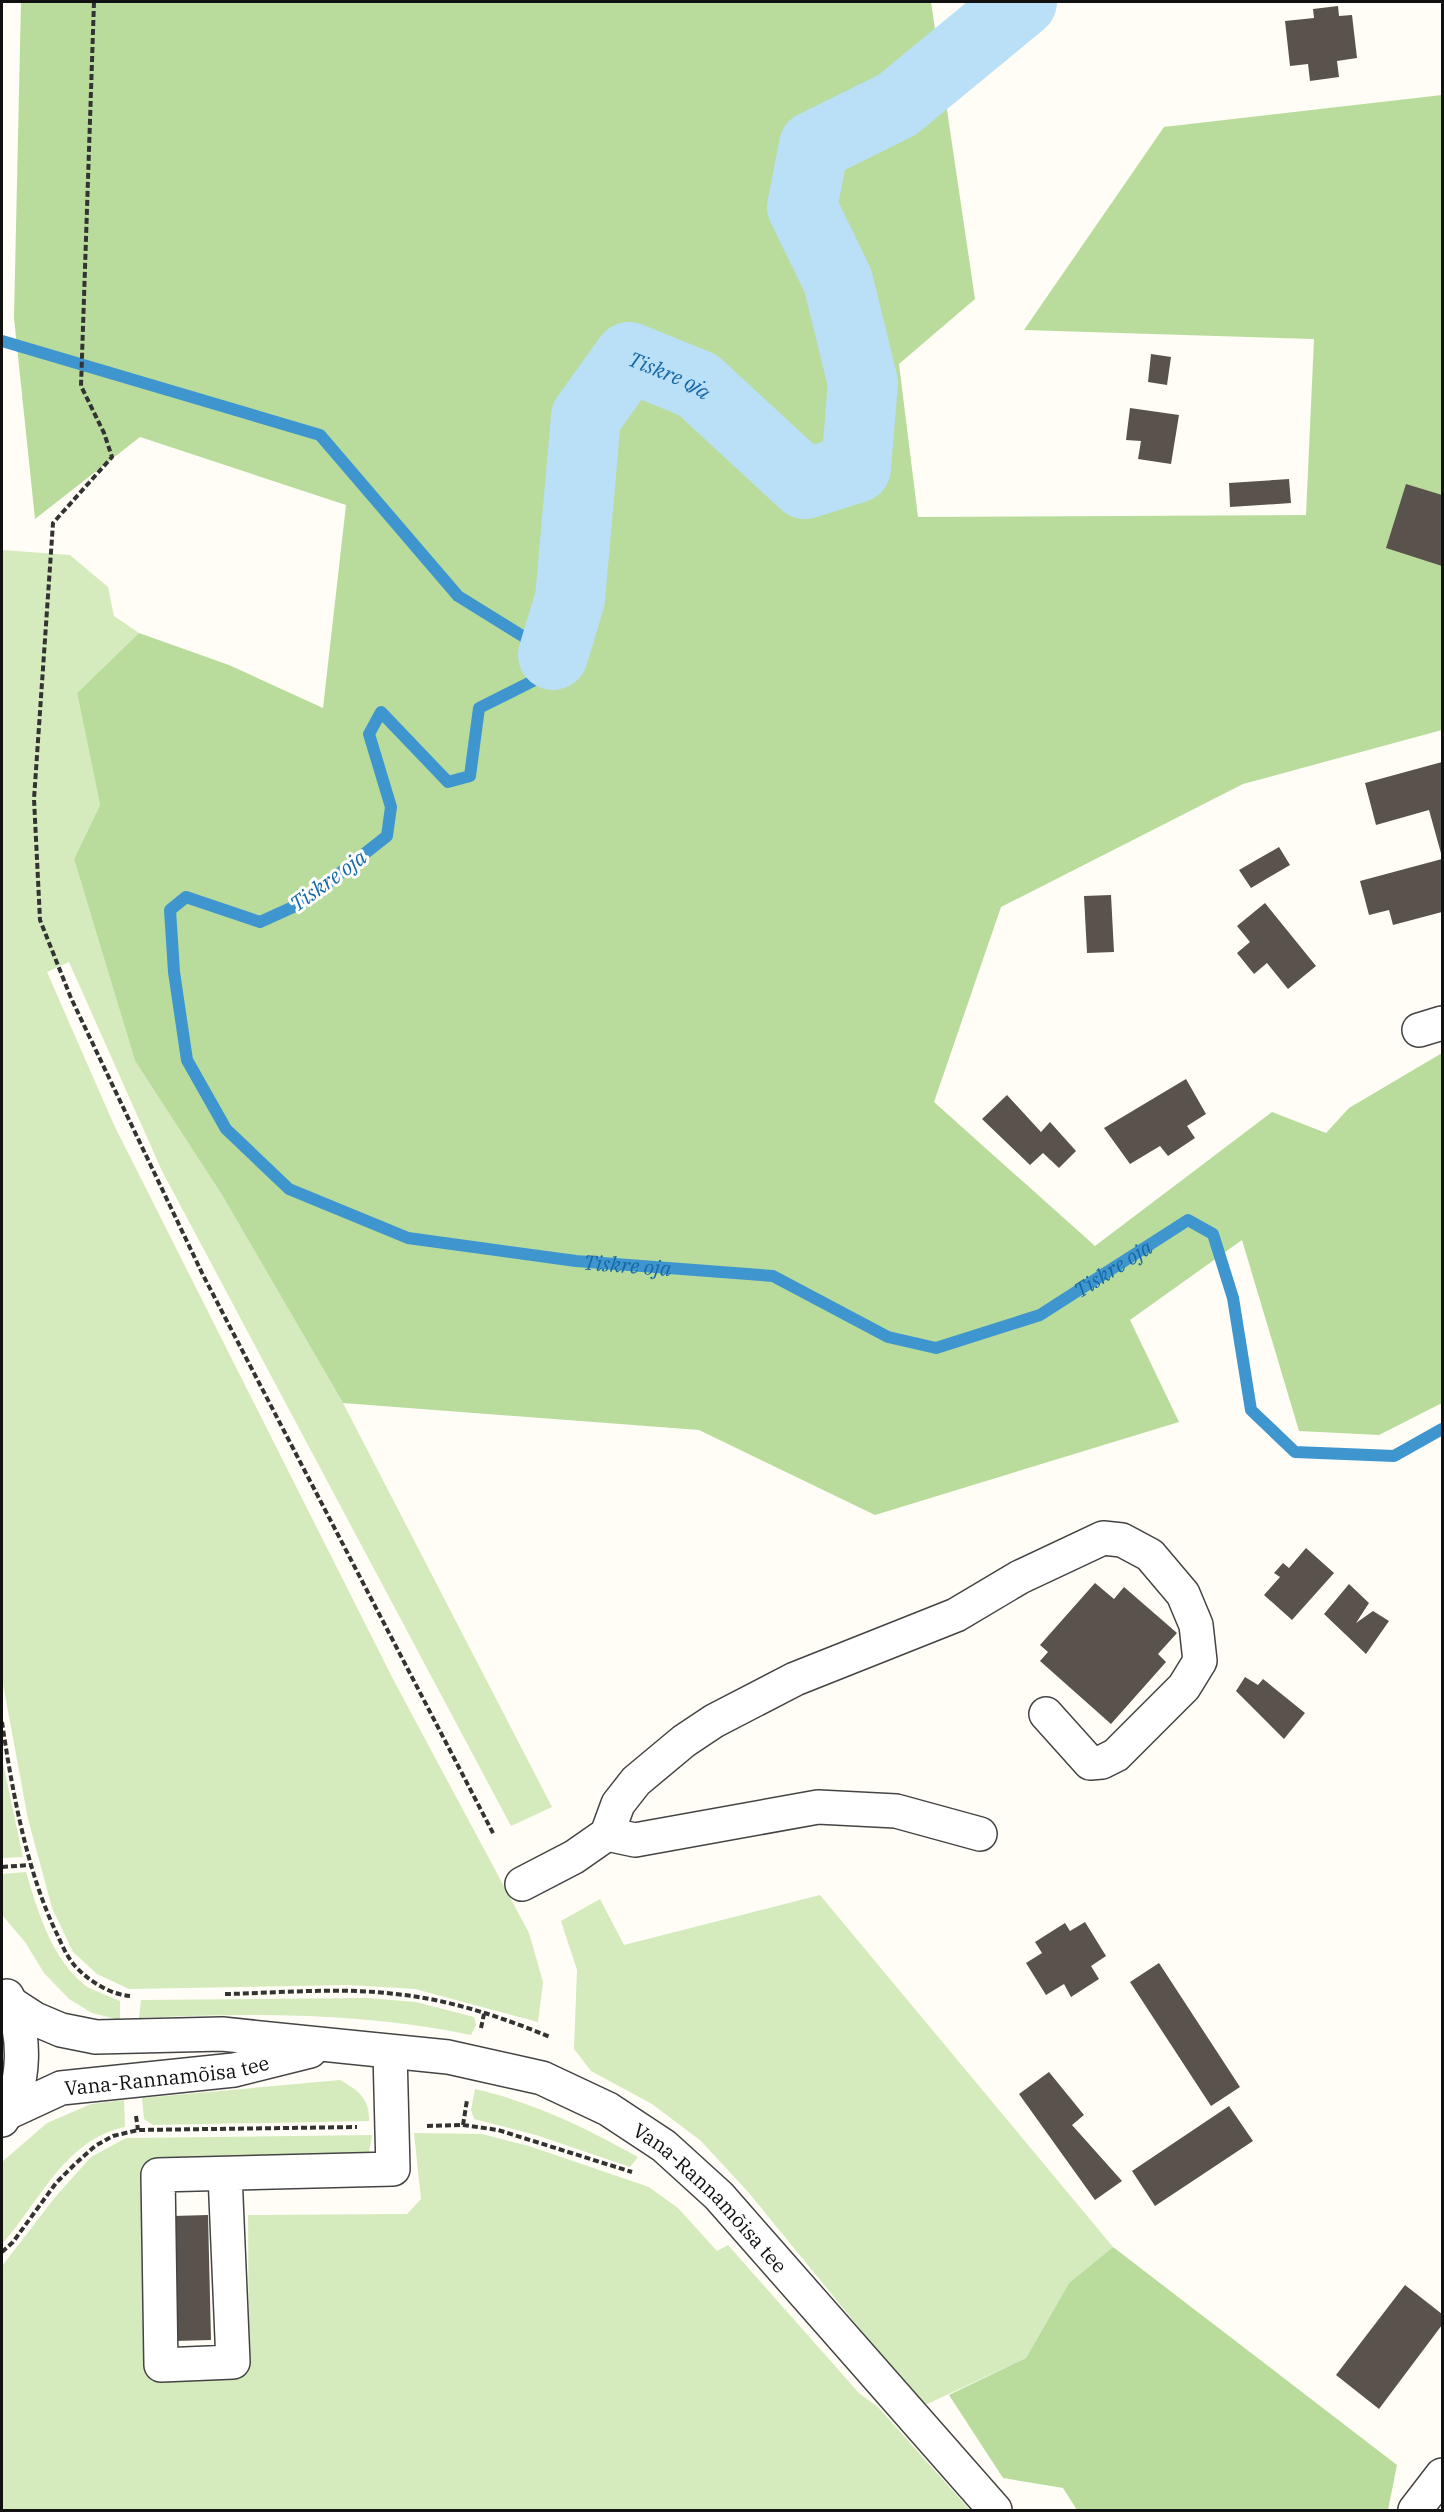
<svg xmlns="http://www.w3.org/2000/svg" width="1444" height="2512" font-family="'IBM Plex Serif',serif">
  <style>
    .green { fill: #d5ebbd }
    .forest { fill: #b9dc9c }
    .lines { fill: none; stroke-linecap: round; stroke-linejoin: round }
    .stream { stroke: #3f96cf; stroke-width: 12 }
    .river { stroke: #b9e0f7; stroke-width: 70 }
    .building { fill: #5a524d }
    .minor-casing { stroke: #444; stroke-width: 36 }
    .path { stroke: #333; stroke-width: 4; stroke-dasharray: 6 3; stroke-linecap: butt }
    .minor { stroke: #fff; stroke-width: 33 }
    .labels { text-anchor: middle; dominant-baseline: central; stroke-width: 6; stroke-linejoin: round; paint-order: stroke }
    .street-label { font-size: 20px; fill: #111; stroke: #fff }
    .water-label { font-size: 21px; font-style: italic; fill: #1768a6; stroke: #fff }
  </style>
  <rect width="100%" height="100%" fill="#fffdf5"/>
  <path class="green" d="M2,550L70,555L108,587L114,616L139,633L77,693L100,805L74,859L135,1061L222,1195L343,1403L552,1807L511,1826L162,1171L69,962L47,972L114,1125L394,1681L529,1933L543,1982L538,2022L415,1989L349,1985L129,1989L97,1974L73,1952L52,1908L28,1819L2,1679Z
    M2,1758L23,1857L2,1858Z
    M26,1872C38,1912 52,1960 86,1986C96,1992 110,1996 120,2001V2020L92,2013L69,1999L44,1973L25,1942L2,1915V1874Z
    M820,1895L1113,2247L1069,2283L1026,2358L923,2406L749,2193L701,2141L652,2104L591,2071L574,2049L577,1970L561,1921L600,1899L624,1945Z
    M367,1998L416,2002L474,2017L476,2025L471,2035C361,2012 251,2013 139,2018L141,2000Z
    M340,2080C358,2090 370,2099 369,2121L153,2125L144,2119L142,2098Z
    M475,2089C533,2102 586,2128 638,2157L630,2167L536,2135L474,2119L471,2110Z
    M124,2100L125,2127C64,2140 40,2202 2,2244V2162L47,2123L91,2104Z
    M414,2133L482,2134L529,2146L649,2187L678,2208L717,2251L728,2245L859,2393L878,2407L970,2510H2V2266L56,2196L91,2157L126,2138L372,2135L369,2153L353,2160L146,2163L149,2374L249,2371L248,2215L407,2214L421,2199Z"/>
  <path class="forest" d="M21,2H931L975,299L899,364L918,517L1306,515L1314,339L1024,330L1164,127L1442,95V730L1243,784L1001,907L934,1102L1095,1246L1272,1112L1326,1133L1349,1108L1442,1053V1403L1379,1435L1299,1431L1242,1240L1130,1320L1179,1422L875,1515L699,1430L343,1403L222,1195L135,1061L74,859L100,805L77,693L139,633L229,665L323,708L346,505L140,437L35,519L14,318Z
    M1113,2247L1397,2465L1388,2510H1077L1063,2488L1003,2478L949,2395L1026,2358L1069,2283Z"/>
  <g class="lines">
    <path class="stream" id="s1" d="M2,341L320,435L458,596L553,655L541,677L479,708L470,776L448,782L381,712L369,734L391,807L387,836L302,903L260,922L186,897L170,910L174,972L187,1060L226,1129L289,1189L408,1238L576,1261L773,1276L888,1337L936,1348L1040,1315L1188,1220L1213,1234L1233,1298L1251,1410L1295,1452L1394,1456L1442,1429"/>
    <path class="river" id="s2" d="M553,655L570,599L586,417L629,357L698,385L805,484L856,468L863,383L838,281L802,207L814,146L897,105L1022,2"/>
  </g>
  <path class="building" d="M1338,6L1339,16L1352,15L1357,58L1337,61L1339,77L1310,81L1308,64L1290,66L1285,21L1314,18L1313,9Z
    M1151,354L1171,357L1167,385L1148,382Z
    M1130,408L1179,415L1171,464L1138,459L1141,441L1126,440Z
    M1289,479L1291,503L1230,507L1229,483Z
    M1406,484L1442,495V566L1386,548Z
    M1442,762V857L1429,810L1376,825L1365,783Z
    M1279,847L1290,865L1251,888L1239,870Z
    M1442,859V912L1393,925L1389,910L1369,915L1360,881Z
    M1111,895L1114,952L1087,953L1084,896Z
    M1265,903L1316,966L1288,989L1267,963L1254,974L1237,953L1250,942L1237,926Z
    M1186,1079L1206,1114L1187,1126L1195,1138L1168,1156L1160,1146L1130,1164L1104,1128Z
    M1007,1095L1041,1132L1050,1122L1076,1151L1059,1168L1043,1153L1030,1165L982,1119Z
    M1306,1548L1334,1573L1292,1620L1264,1595L1280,1577L1274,1573L1283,1563L1289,1568Z
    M1095,1583L1114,1599L1124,1587L1177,1633L1158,1654L1166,1662L1111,1724L1040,1661L1048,1652L1040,1645Z
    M1349,1584L1369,1603L1356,1623L1373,1611L1389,1621L1366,1654L1324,1614Z
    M1245,1677L1258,1685L1263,1679L1305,1713L1284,1739L1236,1691Z
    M1085,1922L1106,1956L1091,1966L1099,1979L1071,1997L1064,1984L1046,1995L1026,1963L1042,1953L1035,1942L1065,1923L1070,1931Z
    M1159,1963L1240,2087L1211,2106L1130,1982Z
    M1049,2072L1084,2115L1072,2125L1122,2181L1095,2200L1019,2094Z
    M1229,2106L1253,2141L1155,2206L1132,2171Z
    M208,2215L211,2340L175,2341L173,2216Z
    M1405,2285L1442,2314V2325L1379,2409L1336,2375Z"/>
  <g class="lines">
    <g class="minor-casing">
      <g id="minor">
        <path d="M1419,1030L1442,1023"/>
        <path d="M607,1834L635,1840L818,1807L896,1811L980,1834"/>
        <path d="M522,1884L574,1857L607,1834L618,1804L636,1781L684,1741L714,1721L795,1679L956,1615L1020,1577L1103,1538L1122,1540L1150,1555L1183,1594L1196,1625L1200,1661L1184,1687L1116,1755L1102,1762L1090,1763L1046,1714"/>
        <path id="s3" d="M12,2004L35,2019L61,2030L96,2037L222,2034L448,2057L542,2078L608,2109L664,2146L719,2196L995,2510"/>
        <path id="s4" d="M7,2113L61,2088L234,2070L310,2051"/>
        <path d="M2,2120C27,2086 27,2031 7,1996"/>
        <path d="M225,2174L233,2362L161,2365L158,2175L393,2169L390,2052"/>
        <path d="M1415,2510L1442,2475"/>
      </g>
    </g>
    <path class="path" d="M94,2L81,386L104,433L112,457L53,523L34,799L40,920L71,998L203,1275L494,1835
      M2,1722C12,1790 27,1873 57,1934C62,1945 67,1957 75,1966C89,1981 109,1994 130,1996
      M2,1867L30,1865
      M225,1994C281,1993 339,1987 395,1994C448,1999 502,2017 550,2037
      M481,2028L484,2014
      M136,2116L138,2130
      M463,2125L467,2100
      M427,2126L463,2125L498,2130L632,2172
      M2,2252L13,2242L56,2183L75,2164L95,2146L113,2136L138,2130L357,2127"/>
    <use href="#minor" class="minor"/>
  </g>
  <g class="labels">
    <g class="street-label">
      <text stroke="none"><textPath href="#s4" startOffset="166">Vana-Rannamõisa tee</textPath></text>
      <text stroke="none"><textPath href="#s3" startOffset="750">Vana-Rannamõisa tee</textPath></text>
    </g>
    <g class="water-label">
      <text stroke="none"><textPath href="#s2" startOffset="360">Tiskre oja</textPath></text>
      <text transform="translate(328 880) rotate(-36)">Tiskre oja</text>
      <text stroke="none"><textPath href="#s1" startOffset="1989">Tiskre oja</textPath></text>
      <text stroke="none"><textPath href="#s1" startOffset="2510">Tiskre oja</textPath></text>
    </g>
  </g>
  <rect width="1444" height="2512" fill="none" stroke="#111111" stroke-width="6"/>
</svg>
